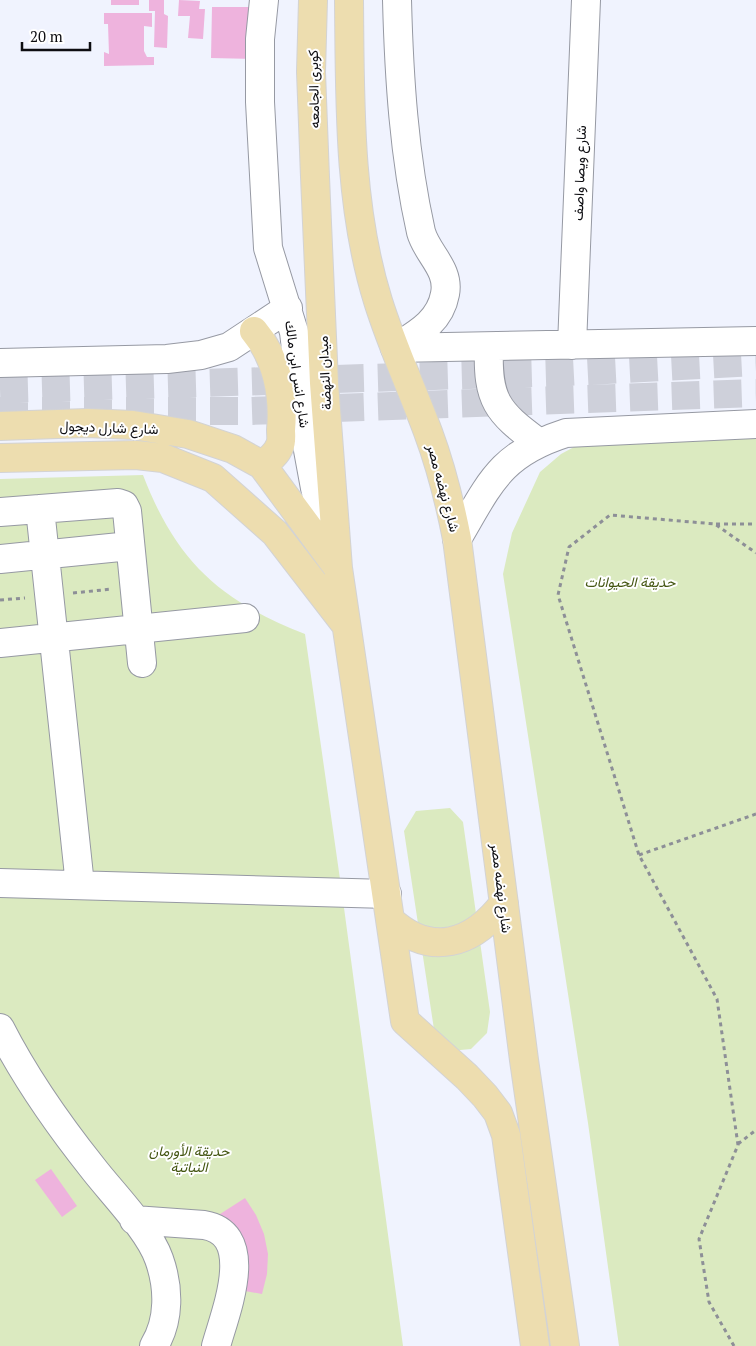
<svg xmlns="http://www.w3.org/2000/svg" width="756" height="1346" font-family="'PT Serif',Vazirmatn,serif">
  <style>
    .green { fill: #dbeac0 }
    .building { fill: #eeb3dd }
    .lines { fill: none; stroke-linecap: round; stroke-linejoin: round }
    .major-tunnel { stroke: #ced0da; stroke-width: 28; stroke-dasharray: 28 14; stroke-linecap: butt }
    .minor-casing { stroke: #9699a3; stroke-width: 30 }
    .major-casing { stroke: #d3d3d4; stroke-width: 30 }
    .path { stroke: #8d8f97; stroke-width: 3; stroke-dasharray: 4 4; stroke-linecap: butt }
    .minor { stroke: #fff; stroke-width: 28 }
    .major { stroke: #edddaf; stroke-width: 28 }
    .labels { text-anchor: middle; dominant-baseline: central; stroke-width: 4; stroke-linejoin: round; paint-order: stroke }
    .street-label { font-size: 14px; fill: #0d0d11; stroke: #fff }
    .park-label { font-size: 14px; font-style: italic; fill: #445612; stroke: #fff }
  </style>
  <rect width="100%" height="100%" fill="#f0f3fe"/>
  <path class="green" d="M756,438V1346H619L588,1123L503,574L512,533L540,472L561,454L574,447L591,444Z
    M143,475C176,561 220,601 305,634L342,893L403,1346H0V479Z
    M450,808L463,822L490,1012L487,1033L471,1049L450,1051L435,1036L404,831L416,811Z"/>
  <path class="building" d="M111,0H139V5H111Z
    M149,0H164V14L168,16L167,48L154,47L155,11H149Z
    M179,0L200,1L199,9H205L203,39L188,38L190,16H178Z
    M212,7H251L255,59L211,58Z
    M104,13H152V27L144,26V51L147,57H154V65L104,66V52L109,54L108,24H104Z
    M51,1169L77,1206L62,1217L35,1180Z
    M245,1198L256,1215L264,1234L268,1254L267,1274L262,1294L234,1289L217,1216Z"/>
  <g class="lines">
    <path class="major-tunnel" d="M0,389L567,372L756,362
      M0,411H249L756,393"/>
    <g class="minor-casing">
      <path id="minor" d="M264,0L260,39V102L268,248L294,332L308,450L315,488L330,543
        M572,345L586,0
        M489,347C487,400 497,412 538,442
        M395,348C417,334 440,322 445,294C450,269 427,254 421,232C404,156 399,77 397,0
        M395,348L756,341
        M0,363L167,359L201,355L229,347L288,308
        M40,509L80,885
        M0,512L118,503L124,505L127,511L142,663
        M457,539C490,483 500,454 566,433L756,424
        M0,559L130,546
        M0,643L245,618
        M0,883L387,894
        M0,1028C26,1079 57,1123 92,1167C111,1192 149,1230 159,1259C169,1287 170,1320 154,1346
        M134,1220L204,1225C258,1234 225,1313 216,1346"/>
    </g>
    <g class="major-casing">
      <path id="major" d="M313,0L311,72L315,177L324,383L338,568L405,1021L467,1077L485,1096L498,1113L506,1135L535,1346
        M349,0C350,99 348,205 378,301C392,346 412,389 428,432C441,467 450,503 457,539L524,1060L565,1346
        M254,331C277,358 284,395 281,430C281,434 282,441 280,445C277,454 269,460 262,465
        M0,426L87,423L133,425L188,434L233,449L262,465L338,568
        M0,458L136,455L163,458L213,478L275,533L346,625
        M390,920C431,958 473,944 504,903"/>
    </g>
    <path class="path" d="M716,524H756
      M73,593L112,589
      M0,600L25,598
      M639,855L756,814
      M738,1144L756,1130
      M734,1346L709,1302L699,1239L738,1145L717,999L639,855L558,595L569,547L610,515L715,524L756,553"/>
    <use href="#minor" class="minor"/>
    <use href="#major" class="major"/>
  </g>
  <g class="labels">
    <g class="street-label">
      <text transform="translate(313 89) rotate(-91)">كوبرى الجامعه</text>
      <text transform="translate(579 173) rotate(-88)">شارع ويصا واصف</text>
      <text transform="translate(324 373) rotate(-93)">ميدان النهضة</text>
      <text transform="translate(298 374) rotate(82)">شارع انس ابن مالك</text>
      <text transform="translate(109 427) rotate(2)">شارع شارل ديجول</text>
      <text transform="translate(444 488) rotate(75)">شارع نهضه مصر</text>
      <text transform="translate(502 888) rotate(83)">شارع نهضه مصر</text>
    </g>
    <g class="park-label">
      <text x="630" y="581">حديقة الحيوانات</text>
      <text x="189" y="1150">حديقة الأورمان<tspan x="189" dy="16">النباتية</tspan></text>
    </g>
  </g>
  <path d="M22 42v8h68v-8" fill="none" stroke="#0d0d11" stroke-width="2.5"/>
  <text x="30" y="42" font-size="15" fill="#0d0d11" stroke="#ffffff" stroke-width="4" paint-order="stroke">20 m</text>
</svg>
